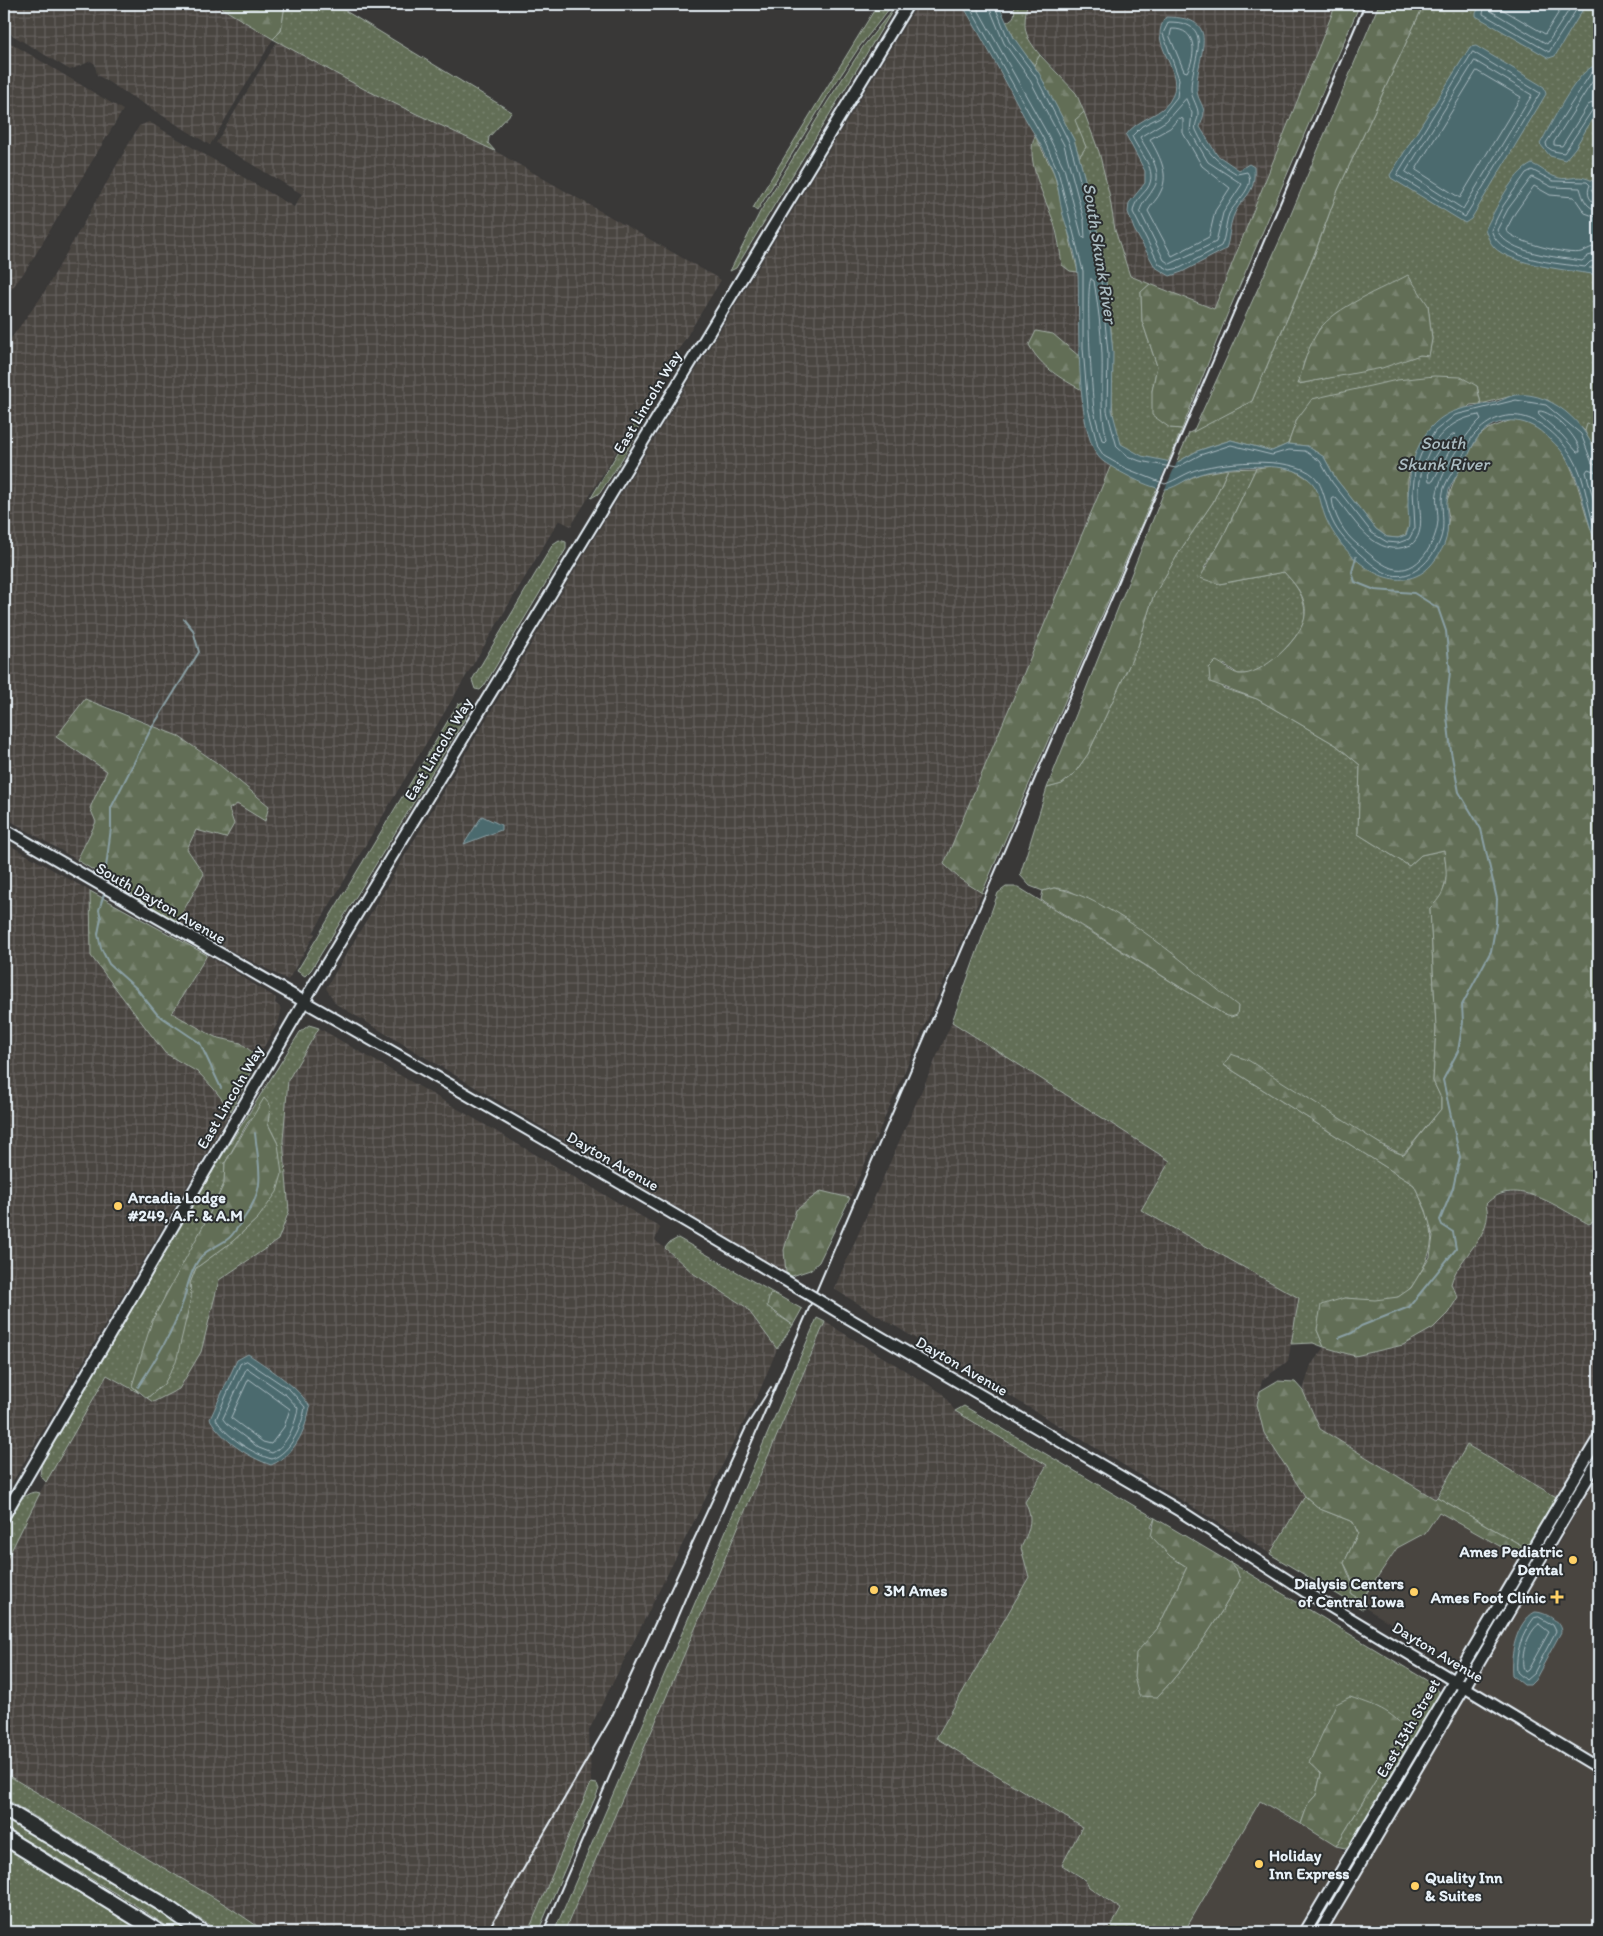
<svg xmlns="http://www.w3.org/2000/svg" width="1603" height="1936" font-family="Itim,sans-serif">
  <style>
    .built { fill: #4a4541 }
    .industrial { fill: url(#industrial-grid) }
    .grass { fill: url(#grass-dots); stroke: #a5b0a7; fill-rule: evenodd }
    .forest { fill: url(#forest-firs); stroke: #a5b0a7 }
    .water { fill: #4c6a6e; stroke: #8aa0a5 }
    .pier { fill: #393837 }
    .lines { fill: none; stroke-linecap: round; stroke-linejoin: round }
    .shore { stroke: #aabbc1; stroke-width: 1 }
    .stream { stroke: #8aa0a5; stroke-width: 2 }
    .secondary-casing { stroke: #e8f1f8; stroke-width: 14 }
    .highway-casing { stroke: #e8f1f8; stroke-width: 18 }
    .secondary { stroke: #2a2d2e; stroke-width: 10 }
    .highway { stroke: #2a2d2e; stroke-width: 14 }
    .rail { stroke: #e8f1f8; stroke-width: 2 }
    .secondary-bridge-casing { stroke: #e8f1f8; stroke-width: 14; stroke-linecap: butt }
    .secondary-bridge { stroke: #2a2d2e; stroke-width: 10 }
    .poi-dot { fill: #ffd166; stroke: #2a2d2e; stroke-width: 2 }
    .labels { text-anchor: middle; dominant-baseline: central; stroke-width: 4; stroke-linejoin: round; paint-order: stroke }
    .street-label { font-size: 16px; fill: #e8f1f8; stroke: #2a2d2e }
    .poi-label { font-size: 16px; font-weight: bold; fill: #e8f1f8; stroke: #2a2d2e; text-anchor: start }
    .water-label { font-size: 18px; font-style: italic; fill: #aabbc1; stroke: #2a2d2e }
  </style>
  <defs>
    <pattern id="industrial-grid" width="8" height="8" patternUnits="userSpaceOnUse" patternTransform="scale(1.25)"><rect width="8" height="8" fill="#4a4541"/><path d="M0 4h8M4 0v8" fill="none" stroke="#64605d"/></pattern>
    <pattern id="grass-dots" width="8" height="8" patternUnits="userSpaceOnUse" patternTransform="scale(1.25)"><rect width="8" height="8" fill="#626e56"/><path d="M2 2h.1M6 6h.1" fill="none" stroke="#78836f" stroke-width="1.8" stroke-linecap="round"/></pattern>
    <pattern id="forest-firs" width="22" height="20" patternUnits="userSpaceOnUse" patternTransform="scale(1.25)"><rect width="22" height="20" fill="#626e56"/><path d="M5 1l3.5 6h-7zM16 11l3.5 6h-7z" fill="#78836f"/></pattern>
  </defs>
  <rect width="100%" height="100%" fill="#393837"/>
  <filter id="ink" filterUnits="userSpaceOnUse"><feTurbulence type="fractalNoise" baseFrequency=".02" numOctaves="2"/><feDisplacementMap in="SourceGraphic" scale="10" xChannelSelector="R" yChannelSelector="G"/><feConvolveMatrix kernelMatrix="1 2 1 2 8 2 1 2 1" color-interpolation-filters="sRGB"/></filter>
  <g filter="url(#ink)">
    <path class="built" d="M1599,1468V1761L1552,1732L1545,1742L1599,1775V1932H1184L1260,1801L1365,1863L1526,1592L1548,1562L1584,1499L1586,1491Z
      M1439,1512L1521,1558L1461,1659L1450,1658L1360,1605L1397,1548L1425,1533Z"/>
    <path class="industrial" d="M4,4H216L273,39L210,145L97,75L95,64L91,61L70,70L4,30Z
      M918,4H950L955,8L964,7L1035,136L1032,143L1042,191L1054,224L1062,265L1070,271L1078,272L1080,357L1068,346L1049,371L1082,390L1083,408L1105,463L1111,465L945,864L960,879L982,893L850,1198L841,1196L784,1249L786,1273L336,1004L326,988L587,550Z
      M1027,4H1336L1214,309L1130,276L1115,230L1109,192L1089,123L1076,93L1027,39L1025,21Z
      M4,39L123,110L26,270L4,299Z
      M278,40L364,89L495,151L721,280L571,526L559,520L313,933L315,934L288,980L177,922L204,874L187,849L196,830L237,804L269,806L217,763L178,736L103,704L107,771L90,808L96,822L77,860L4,817V348L42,296L139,126L149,122L294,207L302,194L216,143Z
      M4,842L90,891L91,956L165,1053L199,1073L214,1089L231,1111L9,1488L10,1481L4,1472Z
      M207,955L276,998L275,1003L280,1007L281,1011L279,1021L258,1057L241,1043L215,1037L172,1013Z
      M952,1022L1171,1162L1141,1210L1299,1298L1288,1361L1262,1380L1257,1404L1264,1433L1305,1496L1270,1554L1236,1530L1234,1532L834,1289Z
      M319,1028L658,1226L660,1228L655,1240L694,1274L746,1307L777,1349L760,1390L589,1730L591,1783L528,1932H266L226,1905L4,1773V1564L36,1499L107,1375L153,1402L201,1352L219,1280L278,1240L289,1211L283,1140L288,1079Z
      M1516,1191L1541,1198L1599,1230V1429L1558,1498L1467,1445L1435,1499L1319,1429L1303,1391L1311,1365L1324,1347L1355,1356L1403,1345L1433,1328L1454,1271L1478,1240L1485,1225L1488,1213L1486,1204L1492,1198Z
      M825,1322L942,1393L955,1411L1047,1464L1025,1502L1030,1511V1527L1021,1549L1029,1577L936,1738L1082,1827L1063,1865L1121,1909L1108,1932H564L653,1728Z"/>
    <path class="grass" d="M285,4H334L512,112L489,137L488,143L495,151L364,89L273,39L281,31Z
      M878,4H893L860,46L833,87L757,211L753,208Z
      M1014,4H1027C1023,30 1024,35 1040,55L1034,65L1018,45L1006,22C1016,18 1015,14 1014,4Z
      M1424,4H1599V433L1595,426L1587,425L1585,431L1548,400L1516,395L1481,404L1477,386L1297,419L1288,444L1272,451L1231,440L1197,451L1176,463L1189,433L1252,401L1314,256L1338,190ZM1428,305L1432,339L1429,355H1420L1352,373L1299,384L1304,362L1319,329L1338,312Z
      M896,5L736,268L730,271L760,212L828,101L863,47Z
      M1084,112L1099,152L1109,193L1115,230L1130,276L1150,284L1141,292L1142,321L1157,366L1152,391L1170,428L1182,429L1168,462C1154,460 1127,457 1120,442C1107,414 1114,362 1111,329C1106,270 1094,213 1079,157L1086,147L1074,120Z
      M640,415C643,432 610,477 600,493L591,498Z
      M1256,468L1222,539L1204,568L1219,584L1284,572C1296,585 1305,596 1305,615C1305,632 1272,665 1257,671C1251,674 1244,674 1238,674L1224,664L1222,688L1257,699L1336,745L1360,765L1358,834L1409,866L1421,855L1444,850L1447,873L1442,897L1430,908L1436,1027L1433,1081L1441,1098V1109L1403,1155L1224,1065L1414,1185C1431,1221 1441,1238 1419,1275C1414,1284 1408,1293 1398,1297C1382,1304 1360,1299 1344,1298L1317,1330L1324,1347L1313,1343L1291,1344L1299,1298L1141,1210L1170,1161L952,1022L998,893L1006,887H1018L1225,1015L1128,921L1068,890L1054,888L1043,891L1030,886L1020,875L1047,788L1062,784L1073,775L1088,754L1138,646L1153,597L1181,549L1213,502L1228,469Z
      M559,540L566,542V549L484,686L480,690L475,689L472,680L553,544Z
      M464,702L468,703L469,708L466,717L311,970L305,976L297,971L458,704Z
      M309,1025L319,1028L288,1080L283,1140L289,1211L278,1240L219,1280L201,1352L179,1389L153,1402L147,1398L164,1384L184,1326L191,1298L190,1283L196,1268L233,1241L258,1218L278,1144L268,1124L270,1105L249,1120L225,1163L224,1184L178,1277L166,1293L132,1386L139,1393L107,1375L46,1482L40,1475L42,1461L200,1191L300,1032Z
      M678,1238L777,1295H770L776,1314L793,1325L777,1349L746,1307L694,1274L665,1248L669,1243Z
      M817,1318L825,1322L653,1728L564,1932H554Z
      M964,1406L1155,1518L1151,1527L1170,1556L1187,1567L1158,1628L1149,1639L1157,1697C1191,1662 1216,1622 1240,1580L1237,1571L1230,1562L1426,1680L1439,1691L1438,1700L1354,1843L1345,1848L1336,1846L1406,1730L1321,1774L1316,1795L1308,1804L1301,1824L1260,1801L1184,1932H1108L1121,1909L1089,1887L1084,1879L1062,1865L1082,1827L936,1738L1029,1577L1021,1548C1028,1532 1035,1519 1025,1502L1047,1465L955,1411Z
      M1467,1445L1558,1498L1524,1551L1521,1545L1437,1497Z
      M36,1492L40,1493L4,1565C4,1553 2,1540 4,1529C6,1515 22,1492 36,1492Z
      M1305,1496L1320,1509L1353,1522L1358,1533L1344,1563L1358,1598L1364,1597L1360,1605L1365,1608L1362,1609L1270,1554Z
      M4,1773L226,1905L266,1932H220L131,1874L4,1798Z
      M591,1783L597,1784L599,1789L538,1932H528Z
      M4,1816L155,1906L194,1932H176L130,1902L4,1827Z
      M4,1845L151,1932H4Z"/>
    <path class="forest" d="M215,4H285L281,31L273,39Z
      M1336,4H1360L1227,315L1182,429L1170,428L1152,415V391L1157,366L1142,321L1141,292L1150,284L1214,309Z
      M1379,4H1424L1338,190L1314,255L1252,401L1193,432L1284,231Z
      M1040,55L1076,93L1084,112L1075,120L1086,147L1079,157L1074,140L1034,65Z
      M1035,136L1054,173L1078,272L1070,271L1062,265C1060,251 1058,236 1054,223C1046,199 1024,160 1035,136Z
      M1408,275L1428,305L1432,339L1429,356L1420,355L1382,368L1298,384C1303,366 1308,346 1319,330C1335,307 1382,289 1408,275Z
      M1036,331L1053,334L1080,357L1082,390C1060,378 1042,368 1029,345Z
      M1434,376L1461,377L1477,386L1481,404L1470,405C1460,416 1413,462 1410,471C1403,491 1415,517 1406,535L1398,538L1387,537L1376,529L1336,479L1324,457L1307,446L1288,444L1297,419L1312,399L1397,380Z
      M1514,419C1582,437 1574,498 1599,549V731L1594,749L1599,772V1219L1589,1224C1561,1210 1515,1173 1486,1204C1495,1235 1458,1256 1451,1284L1458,1297L1448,1313L1433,1328L1403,1345L1355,1356L1324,1347L1317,1330L1321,1305L1344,1298L1375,1300L1398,1297L1411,1288L1430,1257L1433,1236L1426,1210L1414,1185L1224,1065L1231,1054L1248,1060L1390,1150L1404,1155L1441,1109V1098L1433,1081L1436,1027L1430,908C1450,890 1447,875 1444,850L1421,855L1409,866L1358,834L1360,765L1336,745L1257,699L1210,682L1209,668L1216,661C1223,664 1232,673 1239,674C1261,677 1304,637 1305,615C1307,597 1295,584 1284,572L1219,584L1200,578L1222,539L1256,468L1273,466L1294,470L1313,482L1346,549L1356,557L1434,561L1445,541L1449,517L1446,503L1457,474L1478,437L1488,429Z
      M1587,424L1595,426L1599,433V468L1585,431Z
      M1111,465L1157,488L982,893L960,879L944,864Z
      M1228,469L1213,502L1181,549L1153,597L1138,646L1088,754L1073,775L1062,784L1047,788L1165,489L1200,474Z
      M85,699L178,736L217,763L269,806L265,821L237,804L229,809L234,824L226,838L196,830L187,849L204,874L177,922L77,860L96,822L90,808L107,771L56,737Z
      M1054,888C1111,896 1192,970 1238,1006L1237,1015L1231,1017L1225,1015L1041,900L1043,891Z
      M90,891L207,955L172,1013L215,1037L241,1043L258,1057L231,1111L214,1089L199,1073L165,1053L91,956Z
      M264,1098L270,1105L268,1124L278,1144L282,1174L277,1192L258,1218L233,1241L196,1268L190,1283L191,1298L176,1362L164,1384L147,1398L132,1386L152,1321L209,1215L224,1184L225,1163Z
      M821,1191L850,1198L819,1262L810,1270L792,1276L786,1273L784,1250L796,1210Z
      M770,1294L777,1295L802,1309L793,1325L767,1306Z
      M1277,1381L1295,1382L1303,1391L1320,1429L1435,1499L1437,1497L1521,1545L1524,1551L1521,1558L1439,1512L1425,1533L1397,1548L1364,1597L1358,1598L1351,1594C1354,1582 1350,1574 1344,1563L1358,1533L1353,1522L1320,1509L1305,1496L1264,1433L1257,1404L1260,1391Z
      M1155,1518L1229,1562L1237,1571L1240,1580C1216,1622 1191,1662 1157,1697L1139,1696L1134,1677L1136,1653L1158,1628L1187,1567L1170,1556L1151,1536Z
      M1350,1697C1374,1705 1391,1710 1406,1730L1336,1846L1301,1824L1308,1804L1316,1795L1321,1774L1309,1763L1336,1704Z"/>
    <path class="water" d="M962,4H998L1014,38L1039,73L1074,140L1078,153L1095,217L1106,280L1113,353L1112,410L1121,444L1142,456L1176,463L1197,451L1231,440L1272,451L1288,444L1307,446L1324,457L1336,479L1376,529L1387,537L1398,538L1406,535C1411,525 1408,517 1408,506C1408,478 1412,449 1431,427C1450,406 1472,408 1497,402C1503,400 1509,396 1515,395C1555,390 1596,432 1599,469C1602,495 1599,523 1599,549C1585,521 1584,490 1569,462C1563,451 1554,442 1544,434C1525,417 1498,415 1479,436C1472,444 1470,455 1464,463C1459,472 1453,480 1449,490C1443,508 1452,526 1444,545C1438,557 1429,571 1416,576C1381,591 1342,552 1328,523C1317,501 1324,486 1298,472C1277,462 1222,467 1200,474C1188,477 1178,487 1166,489C1151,490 1116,470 1104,462C1073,441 1080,313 1078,275C1077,255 1069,234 1063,215C1059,201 1059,186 1054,173C1047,153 1035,136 1025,118C1005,80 984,41 962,4Z
      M1481,4H1586L1555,56L1549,58L1476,16V13Z
      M1166,17C1226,17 1195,55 1197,90C1197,98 1203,104 1204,112C1204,116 1201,123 1200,127L1217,155L1239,170L1249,164L1254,167C1256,198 1242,194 1233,217C1229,227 1230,238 1226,249L1182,272L1170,276L1155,267L1134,229L1128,212L1129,203L1145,183V171L1126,135C1138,117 1165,116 1173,95C1183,66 1146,43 1166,17Z
      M1476,46L1544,87L1546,94L1471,219L1465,223L1391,178L1390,175L1470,47Z
      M1594,66L1599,68V108L1575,148L1565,160L1550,156L1540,144C1551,125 1575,73 1594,66Z
      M1532,164C1540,167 1546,173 1553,176C1572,184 1576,169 1599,185V194L1591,189L1599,201V264L1589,268L1599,270V275C1574,271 1510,265 1494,247C1490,243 1487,235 1485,230C1495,210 1512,173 1532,164Z
      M482,816L501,825V830L464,844Z
      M248,1354C266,1366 300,1388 310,1407C305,1431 295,1455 271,1465C248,1457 222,1440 210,1419L237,1360Z
      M1535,1612C1545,1612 1561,1621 1561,1632L1535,1680L1530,1685H1524L1512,1675C1510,1655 1516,1622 1535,1612Z"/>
    <path class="pier" d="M1169,460H1178L1164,491L1156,490Z"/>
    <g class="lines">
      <path class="shore" d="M968,4L1043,138L1058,171L1083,271V348L1088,408L1098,447L1104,456L1125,468L1165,484C1177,480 1187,472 1199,469C1224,462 1302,454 1318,481C1325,493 1326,507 1332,520C1338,534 1349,544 1360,554C1369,562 1380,572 1392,575C1412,579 1428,563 1437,547C1449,525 1438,509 1444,488C1448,477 1455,469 1461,459C1466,451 1469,439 1476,433C1510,398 1549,421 1572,456C1588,481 1586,512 1599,538
        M975,4L1048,135L1064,168L1082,237L1085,238L1084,220L1064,145L1029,78L1004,43L988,4
        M994,4L1009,41L1035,75L1069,142L1073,154L1090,218L1101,281L1108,353L1107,411L1117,447L1127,456L1140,461L1176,468L1200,455L1231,445L1272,455L1289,450L1305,451L1320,461L1332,482L1372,533L1387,542L1398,543L1409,539L1415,528L1413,490L1415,470L1421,454L1435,431L1455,415L1516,400L1546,405L1581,434L1592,463L1599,467
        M1485,4L1483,14L1549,52L1580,4
        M1491,4V11L1547,44L1573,4
        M1499,4L1500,8L1545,34L1564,4
        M1169,22C1218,22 1191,61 1191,89C1191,98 1199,107 1198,115C1198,120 1194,125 1196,130C1206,152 1217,162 1237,174L1247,172C1257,186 1235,202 1229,214C1225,224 1226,236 1221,246L1180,268L1170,270L1159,264L1133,212C1134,202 1141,196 1147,189C1160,170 1138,152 1132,136L1142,126L1162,116L1177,97L1179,79L1163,34Z
        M1172,29C1198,28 1196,56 1187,72L1184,71L1170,37Z
        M1473,52L1540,93L1465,217L1397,175Z
        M1475,61L1532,95L1463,209L1406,172Z
        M1477,71L1521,97L1460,198L1416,170Z
        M1599,72L1591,73L1546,143L1547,147L1553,151L1564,153L1593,109L1599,106
        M1599,78L1594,79L1554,142V145L1562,146L1588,105L1599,100
        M1186,99L1192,113L1190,131L1208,162L1242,184L1223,213L1216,242L1170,264L1164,260L1140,211C1141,204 1148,198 1152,191C1166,173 1148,153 1140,137L1166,121Z
        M1179,118L1183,119V133L1202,166L1230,188L1215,211L1209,237L1172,256L1148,211C1151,204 1158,199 1161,191C1170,173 1158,154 1150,139L1170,128Z
        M1599,204C1589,203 1586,193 1590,185L1587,182L1553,181L1532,170L1526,173L1503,206L1491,230C1501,261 1557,263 1585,267L1590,262L1599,260
        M1599,210C1586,209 1583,198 1580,188L1552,187L1532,177L1508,209L1497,230C1508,254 1558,257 1582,261L1588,256L1599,253
        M1599,218L1585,213L1574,197L1550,195L1534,186L1515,213L1506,230C1511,241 1569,256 1581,252C1587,250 1592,246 1599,246
        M1091,279L1094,281C1098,305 1101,329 1102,354C1103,383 1099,410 1107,439L1105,441L1102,440C1099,430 1096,420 1094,410C1092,393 1085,288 1091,279Z
        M1539,411C1552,410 1580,439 1580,452H1577L1562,435L1539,415Z
        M1479,415L1481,419C1466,433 1445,466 1439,486C1434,498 1438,507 1438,520C1437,541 1418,577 1391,568C1378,563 1368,552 1357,544C1344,534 1333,514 1332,498H1336C1356,521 1375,560 1411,545C1427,532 1418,508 1419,490C1421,455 1441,420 1479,415Z
        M1454,434L1457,437L1433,481H1429C1425,466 1442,442 1454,434Z
        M1599,473L1588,469L1586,472L1599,520
        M247,1361L290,1390L305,1407C302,1427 291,1452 272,1459C254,1455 224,1435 216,1419L240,1364Z
        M247,1368L286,1395L298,1408C296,1423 287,1446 272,1453L259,1448L226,1423L223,1419Z
        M249,1379L290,1409L284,1427L271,1444L263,1442L231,1418Z
        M1539,1617L1553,1625L1556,1631L1534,1673L1526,1680L1517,1672C1515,1652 1522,1634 1534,1618Z
        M1539,1624L1549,1632L1528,1670L1525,1672C1518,1660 1528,1631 1539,1624Z"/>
      <path class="stream" d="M104,883L111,828V808L150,731L199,652L193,630L184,619
        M104,894L99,910L101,918L98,934L101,948L109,964L136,988L157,1014L200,1043L221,1088
        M1339,1338L1352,1333L1361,1326L1409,1307L1456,1249L1453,1232L1442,1225L1440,1220L1453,1188L1460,1157L1443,1080L1458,1051L1463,1022L1462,1005L1491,951L1496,924L1497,899L1481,829L1459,792L1451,752L1446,707L1450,672L1446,631L1438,608L1414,593L1375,590L1355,582L1352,572L1356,557
        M138,1387C156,1359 174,1330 184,1299C187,1287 189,1277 195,1266C204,1248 215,1249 229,1238C234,1234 238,1226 243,1220C267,1186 259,1172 255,1133"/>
      <g class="secondary-casing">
        <path id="secondary" d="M4,829C263,980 526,1125 783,1279
          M843,1315L1180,1511L1306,1592L1599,1768
          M4,1516L315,983L908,4
          M1305,1932L1599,1437
          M1320,1932L1599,1459"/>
      </g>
      <g class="highway-casing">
        <path id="highway" d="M4,1809L164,1905L202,1932
          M4,1837L159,1932"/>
      </g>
      <use href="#secondary" class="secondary"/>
      <use href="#highway" class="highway"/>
      <path class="rail" d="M487,1932L611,1718L747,1425L771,1387
        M543,1932L1365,4"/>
      <g class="secondary-bridge-casing">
        <path id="secondary-bridge" d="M783,1279L843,1315"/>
      </g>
      <use href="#secondary-bridge" class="secondary-bridge"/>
    </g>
  </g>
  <g class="poi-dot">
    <circle cx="118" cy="1206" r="5"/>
    <circle cx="1573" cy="1560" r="5"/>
    <circle cx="874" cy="1590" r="5"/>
    <circle cx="1414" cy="1592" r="5"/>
    <path d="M1554.5 1589.5h5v5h5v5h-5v5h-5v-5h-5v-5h5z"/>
    <circle cx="1259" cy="1864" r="5"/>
    <circle cx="1415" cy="1886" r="5"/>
  </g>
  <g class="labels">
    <g class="street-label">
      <text transform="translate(647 402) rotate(-59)">East Lincoln Way</text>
      <text transform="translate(438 749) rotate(-59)">East Lincoln Way</text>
      <text transform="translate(161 903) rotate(30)">South Dayton Avenue</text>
      <text transform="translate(230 1097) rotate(-60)">East Lincoln Way</text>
      <text transform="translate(613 1161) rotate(30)">Dayton Avenue</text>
      <text transform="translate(962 1366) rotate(30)">Dayton Avenue</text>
      <text transform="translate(1438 1652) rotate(31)">Dayton Avenue</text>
      <text transform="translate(1408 1728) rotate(-60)">East 13th Street</text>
    </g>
    <g class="poi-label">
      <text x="128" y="1197">Arcadia Lodge<tspan x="128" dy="18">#249, A.F. &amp; A.M</tspan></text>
      <text x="1563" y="1551" text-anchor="end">Ames Pediatric<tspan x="1563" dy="18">Dental</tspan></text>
      <text x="1404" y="1583" text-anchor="end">Dialysis Centers<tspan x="1404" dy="18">of Central Iowa</tspan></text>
      <text x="884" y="1590">3M Ames</text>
      <text x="1546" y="1597" text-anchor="end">Ames Foot Clinic</text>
      <text x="1269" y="1855">Holiday<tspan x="1269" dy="18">Inn Express</tspan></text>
      <text x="1425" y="1877">Quality Inn<tspan x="1425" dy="18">&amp; Suites</tspan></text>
    </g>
    <g class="water-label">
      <text transform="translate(1100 253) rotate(81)">South Skunk River</text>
      <text x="1443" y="443">South<tspan x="1443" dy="21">Skunk River</tspan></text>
    </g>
  </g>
  <rect width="1603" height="1936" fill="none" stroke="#2a2d2e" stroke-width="20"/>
  <rect x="10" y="10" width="1583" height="1916" fill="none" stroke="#e8f1f8" stroke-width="2" filter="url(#ink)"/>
</svg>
